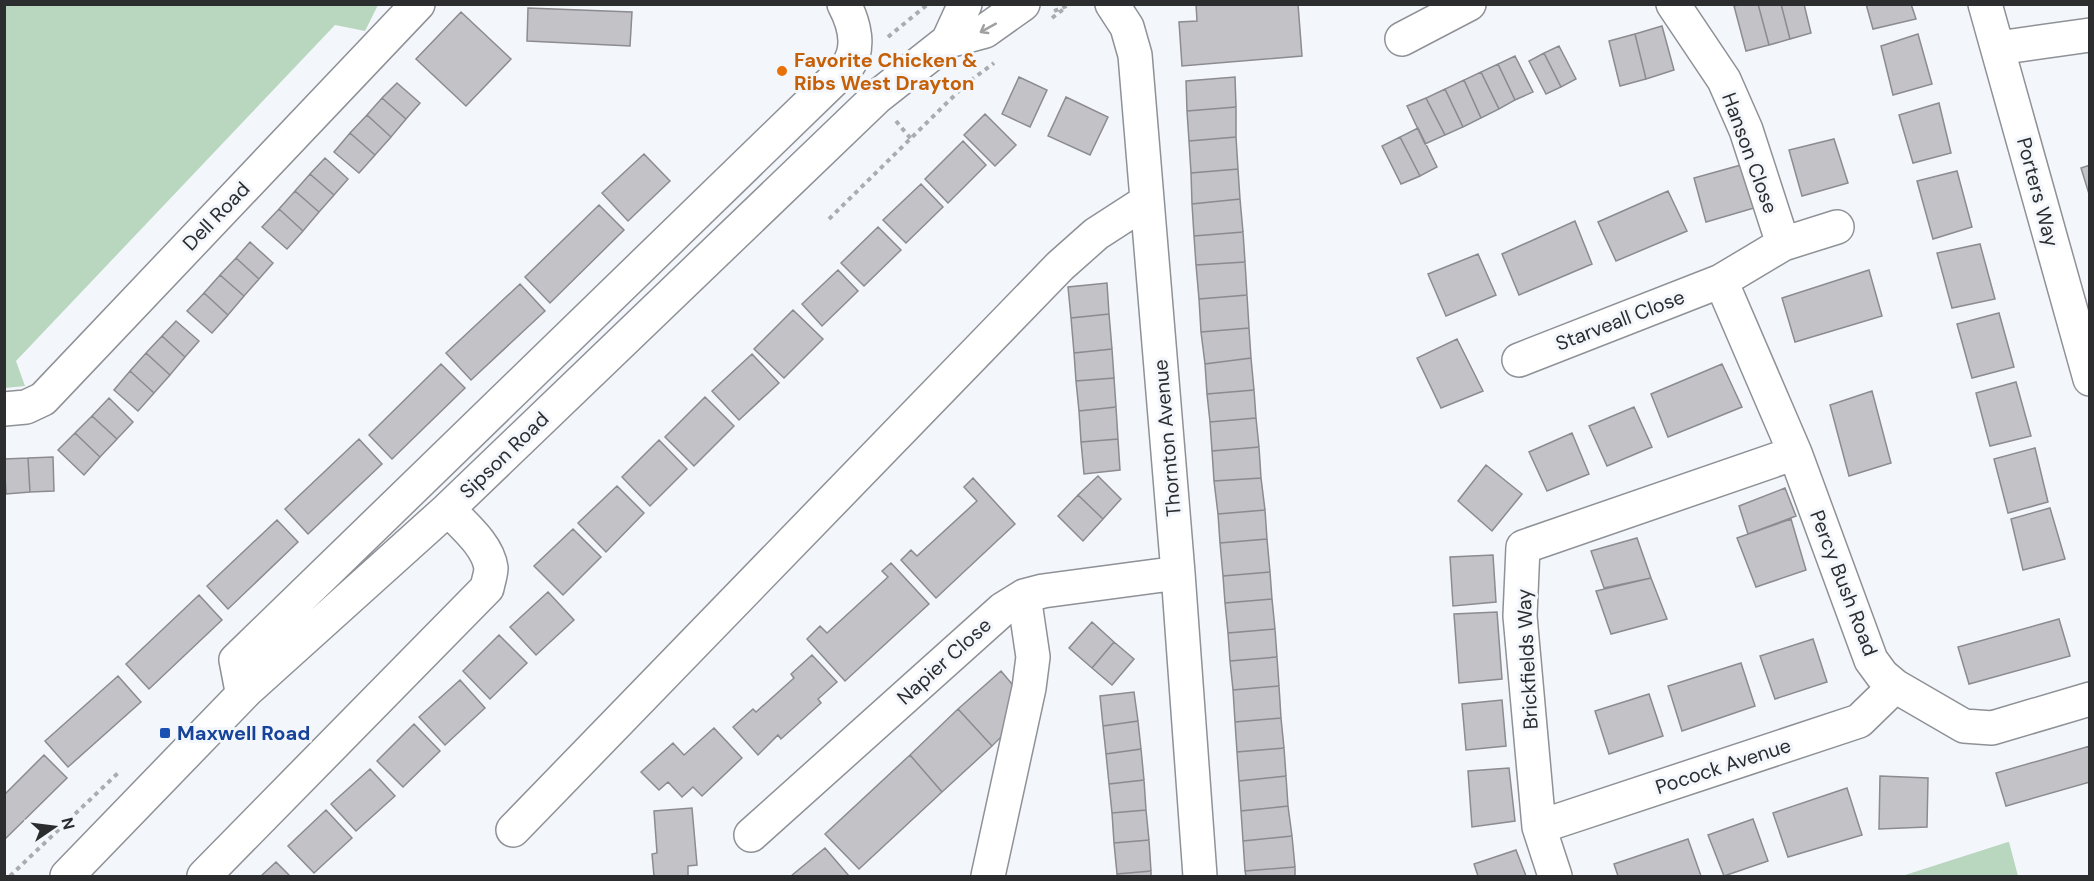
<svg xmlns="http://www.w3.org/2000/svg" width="2094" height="881" font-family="'DM Sans',sans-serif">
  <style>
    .green { fill: #b9d6be }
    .building { fill: #c2c2c7; stroke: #8b8b90; stroke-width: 1.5 }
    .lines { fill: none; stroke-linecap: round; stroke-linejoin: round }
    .minor-casing { stroke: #8e9196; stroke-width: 36 }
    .path { stroke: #a9acb0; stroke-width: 4; stroke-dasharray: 4.5 4.5; stroke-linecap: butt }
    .minor { stroke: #fff; stroke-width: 33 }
    .oneway { stroke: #a0a0a1 }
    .food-dot { fill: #e8710a; stroke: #f3f7fc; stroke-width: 2 }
    .transit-dot { fill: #1a4fb4; stroke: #f3f7fc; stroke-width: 2 }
    .labels { text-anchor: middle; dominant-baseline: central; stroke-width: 6; stroke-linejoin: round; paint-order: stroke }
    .food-label { font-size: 20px; font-weight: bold; fill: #c56008; stroke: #f3f7fc; text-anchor: start }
    .street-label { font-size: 20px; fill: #2b2d2f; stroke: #f3f7fc }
    .transit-label { font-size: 20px; font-weight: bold; fill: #164399; stroke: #f3f7fc; text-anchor: start }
  </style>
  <rect width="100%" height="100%" fill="#f3f7fc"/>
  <path class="green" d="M5,4L378,5L365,31L335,25L16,361L25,386L5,388Z
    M2009,842L2018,876H1902L2008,842Z"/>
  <path class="building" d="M1196,4H1298L1302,56L1182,66L1179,22L1197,21Z
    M1742,4H1758L1769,45L1746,51L1734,6Z
    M1758,4H1781L1790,39L1769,45Z
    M1781,4H1804L1811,33L1790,39Z
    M1866,4H1911L1916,19L1873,29Z
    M528,8L632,12L630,46L527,41Z
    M461,12L511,59L466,106L416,59Z
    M1662,26L1674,70L1646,79L1635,34Z
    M1635,34L1646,79L1620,86L1609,41Z
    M1918,34L1932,84L1893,95L1881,46Z
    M1559,46L1576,79L1561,87L1544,53Z
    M1544,53L1561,87L1546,94L1529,61Z
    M1515,56L1533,92L1515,100L1498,64Z
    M1498,64L1515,100L1499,109L1481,72Z
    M1481,72L1499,109L1481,118L1464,80Z
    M1019,77L1047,90L1030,127L1002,114Z
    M1235,77L1236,107L1187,111L1186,81Z
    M1464,80L1481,118L1463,127L1445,89Z
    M397,83L420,103L406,119L382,98Z
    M1445,89L1463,127L1445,135L1426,98Z
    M1066,97L1108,117L1090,155L1048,136Z
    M382,98L406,119L391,137L367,115Z
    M1426,98L1445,135L1425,144L1407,106Z
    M1939,103L1951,153L1913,163L1899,115Z
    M1236,107V137L1189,141L1187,111Z
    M985,114L1016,145L995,166L964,135Z
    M367,115L391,137L375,155L350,133Z
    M1418,128L1437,167L1420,176L1400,137Z
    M350,133L375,155L359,173L334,152Z
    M1236,137L1238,169L1191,173L1189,141Z
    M1400,137L1420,176L1401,184L1382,146Z
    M1834,139L1848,183L1802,196L1789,150Z
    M963,141L986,165L948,203L925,179Z
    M644,154L670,181L628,221L602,193Z
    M325,158L348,179L334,195L310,174Z
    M1741,165L1754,208L1706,222L1694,178Z
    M2090,165V197L2081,168Z
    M1238,169L1240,199L1192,204L1191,173Z
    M1957,171L1972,227L1933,239L1917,181Z
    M310,174L334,195L319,212L295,191Z
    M921,184L943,207L906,243L883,220Z
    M295,191L319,212L303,231L279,209Z
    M1668,191L1687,231L1616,261L1598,222Z
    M1240,199L1243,232L1194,236L1192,204Z
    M599,205L624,230L550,303L525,277Z
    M279,209L303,231L287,249L262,227Z
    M1575,221L1592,264L1519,295L1502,254Z
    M878,227L901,250L864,286L841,263Z
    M1243,232L1245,262L1196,265L1194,236Z
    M250,242L273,263L259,279L236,258Z
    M1980,244L1995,299L1952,308L1937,253Z
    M1478,254L1496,295L1446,316L1428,274Z
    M236,258L259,279L244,296L220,275Z
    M1245,262L1247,295L1199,299L1196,265Z
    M838,270L858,291L822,326L802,304Z
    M1869,270L1882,316L1795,342L1782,298Z
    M220,275L244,296L228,315L204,293Z
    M1107,283L1109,314L1071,318L1068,287Z
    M520,284L545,311L471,380L446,353Z
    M204,293L228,315L212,333L187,311Z
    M1247,295L1249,328L1201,332L1199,299Z
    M793,310L823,339L784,378L754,349Z
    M1999,313L2014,367L1972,378L1957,324Z
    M1109,314L1112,349L1074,353L1071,318Z
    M176,321L199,341L185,357L162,336Z
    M1249,328L1251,358L1205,364L1201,332Z
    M162,336L185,357L170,375L146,353Z
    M1457,339L1483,391L1441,408L1417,358Z
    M1112,349L1114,378L1076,381L1074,353Z
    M146,353L170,375L154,393L130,371Z
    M752,354L779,383L739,420L712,391Z
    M1251,358L1254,390L1207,394L1205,364Z
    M441,364L465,388L392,459L369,435Z
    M1722,364L1742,407L1668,437L1651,394Z
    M130,371L154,393L138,411L114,390Z
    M1114,378L1116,407L1079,411L1076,381Z
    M2016,382L2031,436L1990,446L1976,393Z
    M1254,390L1256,418L1210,422L1207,394Z
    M1872,391L1891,463L1849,476L1830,405Z
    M705,397L734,426L694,466L665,437Z
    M109,398L133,422L117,439L92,416Z
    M1116,407L1118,439L1081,442L1079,411Z
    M1634,407L1652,447L1607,466L1589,426Z
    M92,416L117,439L100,457L75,433Z
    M1256,418L1259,447L1212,451L1210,422Z
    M75,433L100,457L84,475L58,450Z
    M1572,433L1589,474L1547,491L1529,452Z
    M359,439L382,464L308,534L285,509Z
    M1118,439L1120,470L1084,474L1081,442Z
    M659,440L687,469L650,506L622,477Z
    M1259,447L1261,478L1214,481L1212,451Z
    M2035,448L2048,502L2008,513L1994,459Z
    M53,457L54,491L30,492L28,458Z
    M28,458L30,492L6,494L4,459Z
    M1486,465L1522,494L1492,531L1458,501Z
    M1098,476L1121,499L1103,519L1078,495Z
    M973,478L1015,524L936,598L901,560L911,550L917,556L977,501L964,487Z
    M1261,478L1265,510L1218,514L1214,481Z
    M617,486L644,513L606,552L578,523Z
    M1785,488L1796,516L1748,534L1739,506Z
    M1078,495L1103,519L1083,541L1058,516Z
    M2050,508L2065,559L2023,570L2011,519Z
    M1265,510L1267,539L1220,543L1218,514Z
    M1791,519L1806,570L1756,587L1737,538Z
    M277,520L298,542L228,609L207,586Z
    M573,529L601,557L563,595L534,566Z
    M1637,538L1651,578L1604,588L1591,551Z
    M1267,539L1270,572L1223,576L1220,543Z
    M1493,555L1496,602L1453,606L1450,557Z
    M891,563L929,604L845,681L807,639L820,626L827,633L888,577L882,571Z
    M1270,572L1272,599L1225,603L1223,576Z
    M1651,578L1667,619L1611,634L1596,591Z
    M548,592L574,620L536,655L510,627Z
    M199,595L222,620L149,689L126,664Z
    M1272,599L1275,629L1228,633L1225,603Z
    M1497,612L1502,679L1459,683L1454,614Z
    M2059,619L2070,656L1969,684L1958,647Z
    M1092,622L1114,642L1092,668L1069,648Z
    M1275,629L1277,657L1230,661L1228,633Z
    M499,635L527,663L490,699L463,671Z
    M1813,639L1827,682L1775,699L1760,656Z
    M1114,642L1134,659L1112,685L1092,668Z
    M812,655L837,682L818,699L821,703L781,739L778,735L758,755L733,727L753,709L756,712L794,678L791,674Z
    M1277,657L1279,686L1233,690L1230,661Z
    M1741,663L1755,706L1682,731L1668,686Z
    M1001,671L1023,697L1007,712L1015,723L992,746L958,709Z
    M118,676L141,702L68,767L45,741Z
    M460,680L485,708L445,745L419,717Z
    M1279,686L1281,718L1235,722L1233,690Z
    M1134,692L1138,721L1103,726L1100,696Z
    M1649,694L1663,736L1609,754L1595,711Z
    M1502,700L1506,746L1466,750L1462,704Z
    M958,709L992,746L942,792L910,755Z
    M1281,718L1284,748L1237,752L1235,722Z
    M1138,721L1141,749L1106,754L1103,726Z
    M414,724L440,751L403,787L377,761Z
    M714,728L742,758L702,796L693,787L682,797L668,782L659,790L641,772L673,743L684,755Z
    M2090,746V782L2006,806L1996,773Z
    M1284,748L1286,776L1239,781L1237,752Z
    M1141,749L1144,780L1109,784L1106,754Z
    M44,755L67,778L4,840V795Z
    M910,755L942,792L859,869L825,834Z
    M1509,768L1515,821L1472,827L1468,771Z
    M370,769L395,796L356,831L331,804Z
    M1286,776L1288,806L1241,811L1239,781Z
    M1880,776L1928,778L1927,827L1879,829Z
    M1144,780L1146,810L1112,813L1109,784Z
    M1847,788L1862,835L1788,857L1773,813Z
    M1288,806L1292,836L1243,841L1241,811Z
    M692,808L697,865L688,866V876H654L652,854L657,853L654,811Z
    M326,810L352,838L314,873L288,846Z
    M1146,810L1149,840L1114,843L1112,813Z
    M1753,819L1768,861L1724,876L1708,835Z
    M1292,836L1295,867L1245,871L1243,841Z
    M1688,839L1701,876H1618L1614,864Z
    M1149,840L1151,871L1117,874L1114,843Z
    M825,848L849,876H791Z
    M1516,850L1526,876H1478L1474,864Z
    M276,862L290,876H261Z
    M1295,867V876H1246L1245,871Z
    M1151,871V876H1117V874Z"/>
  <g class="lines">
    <g class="minor-casing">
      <path id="minor" d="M1112,4L1127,27L1135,55L1178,573L1200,876
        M1673,4L1724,80L1746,130L1783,244
        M1985,4L2090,379
        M1402,39L1469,4
        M948,41L965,4
        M1998,48L2090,35
        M1721,281L1795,453L1871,660L1882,675L1895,686L1964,726L1992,728L2090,699
        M1519,360L1721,281L1783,244L1837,227
        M4,409L26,407L43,399L418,4
        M246,691L241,686L236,660L847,67C861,48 854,23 844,4
        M1539,827L1859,721L1895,686
        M513,830L1060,266L1096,234L1147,201
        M751,835L1003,609L1024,596L1043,591L1178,573
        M67,876L246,691L448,509L877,97L948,41L985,31L1023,4
        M204,876L487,588C488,582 491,574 491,568C488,545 463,525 448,509
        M988,876L1029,688L1033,657L1024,596
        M1555,876L1539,827L1520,616L1523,547L1795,453"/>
    </g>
    <path class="path" d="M1054,11L1069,5
      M1052,18L1065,8
      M888,37L928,4
      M896,121L911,139
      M829,219L966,84L994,63
      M10,876L118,773"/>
    <use href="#minor" class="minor"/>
  </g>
  <defs><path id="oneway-shaft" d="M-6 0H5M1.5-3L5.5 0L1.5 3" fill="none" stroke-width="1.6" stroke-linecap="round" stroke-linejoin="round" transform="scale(1.5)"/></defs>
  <use class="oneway" href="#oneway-shaft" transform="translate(988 28) rotate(151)"/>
  <circle class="food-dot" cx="782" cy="71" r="6"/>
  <rect class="transit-dot" x="159" y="727" width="12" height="12" rx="3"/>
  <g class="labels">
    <g class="food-label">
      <text x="794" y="60">Favorite Chicken &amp;<tspan x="794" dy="23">Ribs West Drayton</tspan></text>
    </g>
    <g class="street-label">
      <text transform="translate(1750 153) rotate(70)">Hanson Close</text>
      <text transform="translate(2038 192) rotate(75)">Porters Way</text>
      <text transform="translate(216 216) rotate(-46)">Dell Road</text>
      <text transform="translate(1620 320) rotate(-21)">Starveall Close</text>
      <text transform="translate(1167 438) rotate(-95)">Thornton Avenue</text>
      <text transform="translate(504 455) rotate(-44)">Sipson Road</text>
      <text transform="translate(1844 583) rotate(69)">Percy Bush Road</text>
      <text transform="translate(1527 659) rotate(-93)">Brickfields Way</text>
      <text transform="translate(944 661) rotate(-42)">Napier Close</text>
      <text transform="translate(1723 766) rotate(-18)">Pocock Avenue</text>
    </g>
    <g class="transit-label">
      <text x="177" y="733">Maxwell Road</text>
    </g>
  </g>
  <rect width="2094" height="881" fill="none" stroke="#2b2d2f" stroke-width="12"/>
  <g transform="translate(54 827) rotate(76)" stroke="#f3f7fc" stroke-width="4.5" paint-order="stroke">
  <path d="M0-4.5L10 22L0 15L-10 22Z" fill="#2b2d2f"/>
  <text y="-9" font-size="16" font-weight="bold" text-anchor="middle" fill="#2b2d2f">N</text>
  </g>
</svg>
